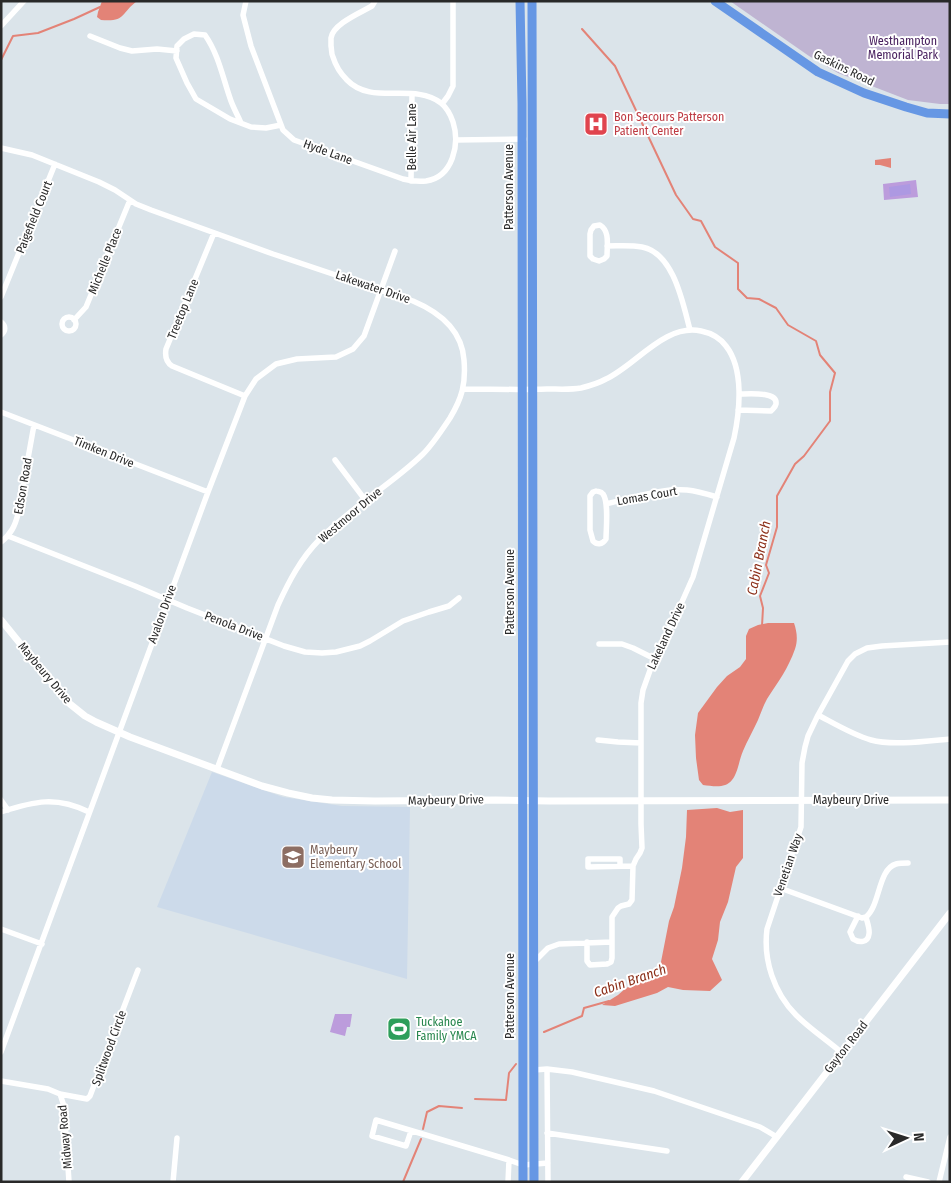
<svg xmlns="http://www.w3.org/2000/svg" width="951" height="1183" font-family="'Fira Sans Condensed',sans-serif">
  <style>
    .education { fill: #ccdaea }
    .green { fill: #bc9cdc }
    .cemetery { fill: #bfb4d2 }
    .pitch { fill: #ad99e2 }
    .water { fill: #e38377 }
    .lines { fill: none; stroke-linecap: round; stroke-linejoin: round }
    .stream { stroke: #e38377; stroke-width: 2 }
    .minor { stroke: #fff; stroke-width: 5.5 }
    .tertiary { stroke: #fff; stroke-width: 7 }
    .primary { stroke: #6697e4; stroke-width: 9 }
    .labels { text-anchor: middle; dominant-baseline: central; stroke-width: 4; stroke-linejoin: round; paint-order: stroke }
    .park-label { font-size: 12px; fill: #48205e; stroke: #fff }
    .street-label { font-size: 12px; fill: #292929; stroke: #fff }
    .health-label { font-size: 12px; fill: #be3a42; stroke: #fff; text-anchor: start }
    .education-label { font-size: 12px; fill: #785e54; stroke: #fff; text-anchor: start }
    .leisure-label { font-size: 12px; fill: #27864d; stroke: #fff; text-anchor: start }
    .water-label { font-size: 14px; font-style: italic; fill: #8c2f19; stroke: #fff }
  </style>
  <rect width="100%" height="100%" fill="#dbe4ea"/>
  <path class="education" d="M212,772L283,797L342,806L410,807L407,979L157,907Z"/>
  <path class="green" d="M916,180L918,197L884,200L883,184Z
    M335,1014H352L350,1027H347L345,1036L330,1032Z"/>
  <path class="cemetery" d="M730,1H950V104H940L908,100L838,73L809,56Z"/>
  <path class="pitch" d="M910,184L911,194L890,197L889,187Z"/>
  <path class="water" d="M102,1H137C120,14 126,22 101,20L97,17L98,12Z
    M891,158V168L880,165H875V160Z
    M768,623H794C797,632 798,640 795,649C788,669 778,682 767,699C763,706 761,713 758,720C753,731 747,741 743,751C739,760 738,773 732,780C725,789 713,786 703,785L699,780L696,758L695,735L698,713L717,687L727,676L740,667L746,659V636L749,629L758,625Z
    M717,808L730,812L743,810V858L736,867L728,902L720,922L718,940L712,959L722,980L710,991L683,990L668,987L657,993L615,1006L602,1005L618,995L626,988L645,980L659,972L669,921L674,907L682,868L686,837L687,810Z"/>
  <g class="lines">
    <path class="stream" d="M582,29L615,66L676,195L693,219L701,221L715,247L738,263V289L747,298L759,299L776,308L788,325L816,341L820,355L835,373L830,392V421L804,456L795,464L777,496V527L766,565L769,573L760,596L763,608L762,626
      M1,60L13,36L38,33L74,19L100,7
      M544,1032L582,1016L584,1008L609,1001
      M475,1099L506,1100L509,1073L516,1064
      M423,1129L427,1112L439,1106L462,1108
      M403,1182L421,1139"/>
    <path class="minor" d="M246,1L243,15L251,46L283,130L294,140L403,179C411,181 418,182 426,181C453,177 460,144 453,122C451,116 447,108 441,103C413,82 372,106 347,80C340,73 336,67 333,57C331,54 332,50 331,46C331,44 331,41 331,38C333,24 360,13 372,6L375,1
      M1,26L24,1
      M90,36L120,48L132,51L157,49L177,51
      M442,104L448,96L453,86V1
      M241,123C238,116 234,109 231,101C223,79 219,55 205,35L194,34L184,39L177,46L176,58L187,83L196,99L230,119L251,127L266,128L281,125
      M456,140L524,139
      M1,148L32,155L99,182L115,190L136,204L151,210L273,254L413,301C439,312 462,330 464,360C466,384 462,398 450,418C442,430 433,444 423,454C391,485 351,507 320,539C301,558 289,581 278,605L217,769
      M411,181L412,94
      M600,225C610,231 607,245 607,256L604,259L599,261L593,259L590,256V234L591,230L594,226Z
      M214,233L166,349C165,355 166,362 172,366L245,396
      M607,246C619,246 631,245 642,247C674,253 683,304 690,330
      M1,297L55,164
      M62 324a7 7 0 1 1 14 0a7 7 0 1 1-14 0Z
      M74,320L86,307L130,200
      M1,322C6,326 6,331 1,335
      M463,389C491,389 519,390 547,389C558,389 570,390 581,388C589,386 599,383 606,379C635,366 665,323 701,331C711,333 720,338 726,346C744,369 740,410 734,438L693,577L681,604L653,662L643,690L641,703V824L642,848L640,853L636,859L633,866L632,900L629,904L621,906L618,908L612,917V958L611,962L607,964L590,965L587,961V942
      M738,410L771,411C774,408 775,408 776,404C778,391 747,394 739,394
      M1,412L208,492
      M335,460L366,501
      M596,491C599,492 601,491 603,494C609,502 606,529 606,539C602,545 597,545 593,541L590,530V496L593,492Z
      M606,504C632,498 660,488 687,490C697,491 707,494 717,497
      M8,536L135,586L187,608L284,646L305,652L322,653L336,652L360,646L370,641L403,621L429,612L449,606L459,598
      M1,542C11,534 15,526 18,514L34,425
      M599,644H622L633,648L655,659
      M818,715C835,724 853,735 871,740C892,746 928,741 950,739
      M598,740L618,742L641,743
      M1,800L8,810
      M1,812C35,801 56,796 89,812
      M620,866V859H588V867L633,866
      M780,888L862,918L866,917
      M858,916L850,932L853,939C859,943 868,943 869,934C870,929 867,922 866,917C880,906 878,869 896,864C900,863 905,863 908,863
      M1,929L42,944
      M534,962L548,948L559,944L612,942
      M1,1052L208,492L245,396L256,379L276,364L297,359L336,357L353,349L364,336L395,251
      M842,1053C827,1040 810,1029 796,1015C774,993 763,960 767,929L801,827L802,763L805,747L808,736L818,715L848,661L855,654L867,648L882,646L950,642
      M547,1069L548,1182
      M534,1070L547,1069L572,1072L654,1091L760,1127L777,1137
      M1,1081L48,1089L60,1094L87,1099L90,1096L138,970
      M60,1094L64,1106L69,1182
      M411,1131L406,1146L372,1136L376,1120L509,1160L523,1165L548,1163
      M547,1133L667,1151
      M906,1177L928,1182
      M173,1182L177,1138
      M508,1182L509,1160
      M939,1182L950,1137"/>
    <path class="tertiary" d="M1,620L57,689L70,704L85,716L96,722L130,737L262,786L288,793L312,798L332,800L375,801L496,800L549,801L950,800
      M742,1182L950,913"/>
    <path class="primary" d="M520,1L522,104L523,1182
      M532,1L534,1182
      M715,1L818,72L864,93L906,107L927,113L950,114"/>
  </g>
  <defs>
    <g id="hospital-square" transform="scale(1.25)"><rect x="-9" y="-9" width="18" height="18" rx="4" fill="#e0444e" stroke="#fff"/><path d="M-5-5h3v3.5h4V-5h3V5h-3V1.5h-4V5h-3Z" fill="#fff"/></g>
    <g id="school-square" transform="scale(1.25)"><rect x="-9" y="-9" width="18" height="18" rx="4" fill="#8d6e63" stroke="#fff"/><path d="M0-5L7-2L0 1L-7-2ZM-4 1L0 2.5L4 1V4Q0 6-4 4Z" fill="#fff"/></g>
    <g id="stadium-square" transform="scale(1.25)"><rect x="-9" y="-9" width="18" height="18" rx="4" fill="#2e9e5b" stroke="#fff"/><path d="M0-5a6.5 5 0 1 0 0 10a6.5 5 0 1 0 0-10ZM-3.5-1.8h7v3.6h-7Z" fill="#fff"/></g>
  </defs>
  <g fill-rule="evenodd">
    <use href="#hospital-square" x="596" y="124"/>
    <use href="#school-square" x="293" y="857"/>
    <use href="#stadium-square" x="399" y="1029"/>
  </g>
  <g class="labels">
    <g class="park-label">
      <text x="903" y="41">Westhampton<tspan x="903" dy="14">Memorial Park</tspan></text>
    </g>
    <g class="street-label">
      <text transform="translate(844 68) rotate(26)">Gaskins Road</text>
      <text transform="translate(412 137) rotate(-90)">Belle Air Lane</text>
      <text transform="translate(328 152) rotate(20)">Hyde Lane</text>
      <text transform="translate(509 187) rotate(-90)">Patterson Avenue</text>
      <text transform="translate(34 217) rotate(-68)">Paigefield Court</text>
      <text transform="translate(105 261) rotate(-68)">Michelle Place</text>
      <text transform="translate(373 287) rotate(19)">Lakewater Drive</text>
      <text transform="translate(183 309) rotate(-68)">Treetop Lane</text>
      <text transform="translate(104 452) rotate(22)">Timken Drive</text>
      <text transform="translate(23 486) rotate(-80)">Edson Road</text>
      <text transform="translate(647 496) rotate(-10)">Lomas Court</text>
      <text transform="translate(350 515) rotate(-40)">Westmoor Drive</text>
      <text transform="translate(510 592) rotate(-90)">Patterson Avenue</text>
      <text transform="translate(162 614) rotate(-70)">Avalon Drive</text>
      <text transform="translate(234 626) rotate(21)">Penola Drive</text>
      <text transform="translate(666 636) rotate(-65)">Lakeland Drive</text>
      <text transform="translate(45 673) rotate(50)">Maybeury Drive</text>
      <text transform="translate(446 800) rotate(-1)">Maybeury Drive</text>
      <text x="851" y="800">Maybeury Drive</text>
      <text transform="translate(788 865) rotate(-71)">Venetian Way</text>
      <text transform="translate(510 996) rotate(-90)">Patterson Avenue</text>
      <text transform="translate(846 1047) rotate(-52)">Gayton Road</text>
      <text transform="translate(109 1048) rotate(-70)">Splitwood Circle</text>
      <text transform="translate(65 1137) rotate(-95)">Midway Road</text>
    </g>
    <g class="health-label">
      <text x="614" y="117">Bon Secours Patterson<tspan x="614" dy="14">Patient Center</tspan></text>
    </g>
    <g class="education-label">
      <text x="310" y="850">Maybeury<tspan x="310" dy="14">Elementary School</tspan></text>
    </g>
    <g class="leisure-label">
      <text x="416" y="1022">Tuckahoe<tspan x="416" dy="14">Family YMCA</tspan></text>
    </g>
    <g class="water-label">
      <text transform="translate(759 558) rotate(-79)">Cabin Branch</text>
      <text transform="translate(630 981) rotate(-19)">Cabin Branch</text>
    </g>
  </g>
  <rect width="951" height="1183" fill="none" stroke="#292929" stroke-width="5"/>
  <g transform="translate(906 1138) rotate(86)" stroke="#ffffff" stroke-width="4" paint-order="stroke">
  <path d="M0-4L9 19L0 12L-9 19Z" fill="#292929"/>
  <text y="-8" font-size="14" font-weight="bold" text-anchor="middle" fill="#292929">N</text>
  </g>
</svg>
